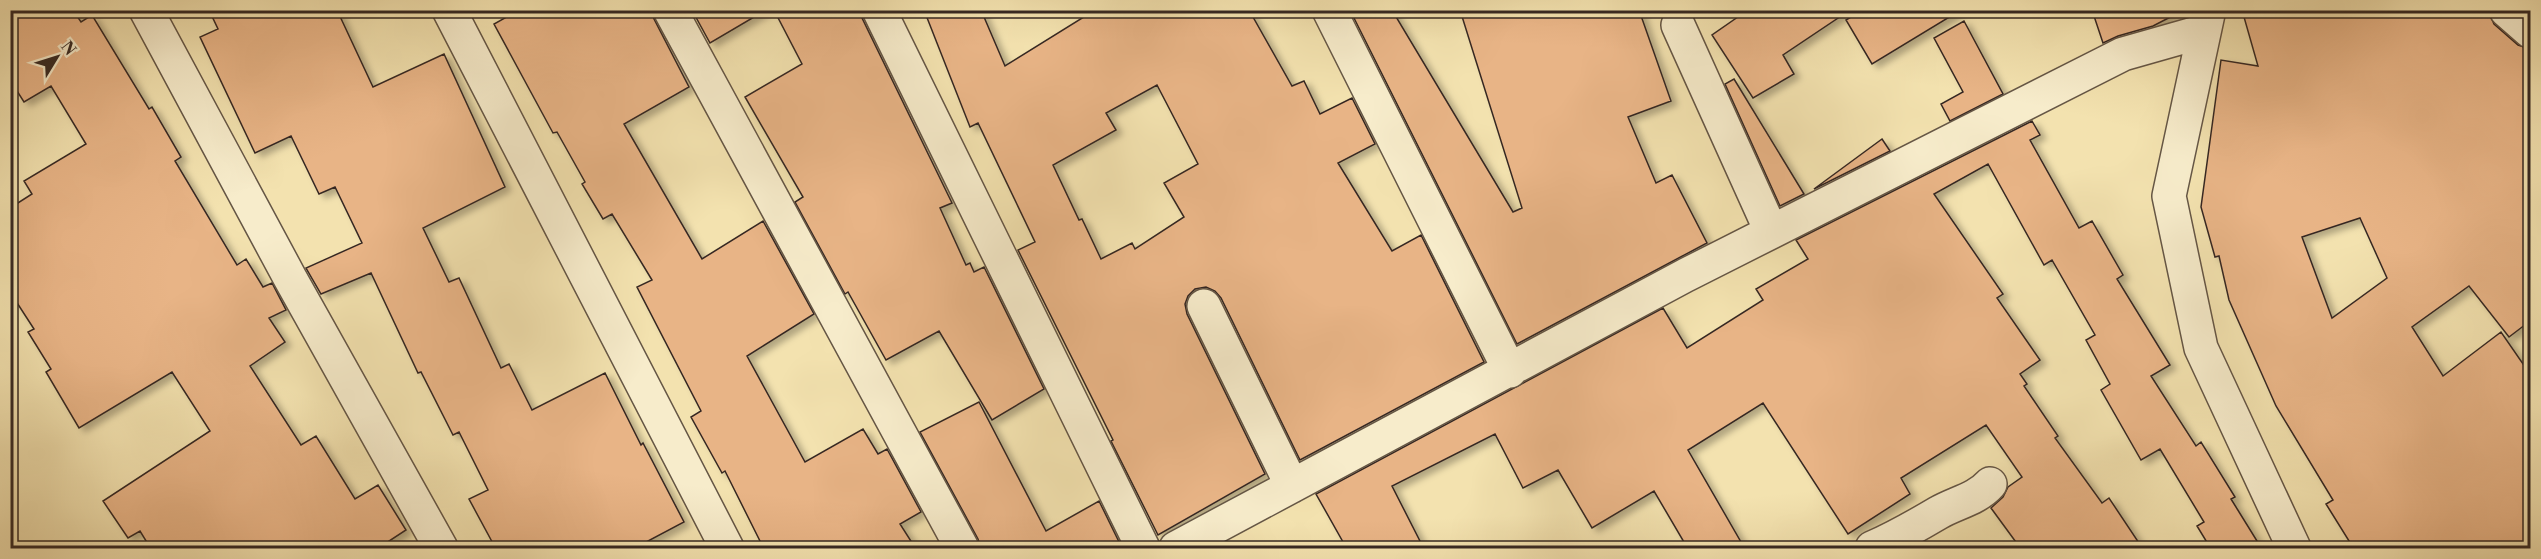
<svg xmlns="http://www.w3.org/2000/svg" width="2541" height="559" font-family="'Libre Bodoni',serif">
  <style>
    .building { fill: #e8b486; stroke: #362822; stroke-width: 1.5; fill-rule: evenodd; filter: url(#shadow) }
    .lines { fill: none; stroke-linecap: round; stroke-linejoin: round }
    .minor-casing { stroke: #655645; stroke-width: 36 }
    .minor { stroke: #f7eccb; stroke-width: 33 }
  </style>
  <defs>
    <filter id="shadow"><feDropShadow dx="6" dy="4" stdDeviation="3" flood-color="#0004"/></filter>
  </defs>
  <rect width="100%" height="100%" fill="#f3e2af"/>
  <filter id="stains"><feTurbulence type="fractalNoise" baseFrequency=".00333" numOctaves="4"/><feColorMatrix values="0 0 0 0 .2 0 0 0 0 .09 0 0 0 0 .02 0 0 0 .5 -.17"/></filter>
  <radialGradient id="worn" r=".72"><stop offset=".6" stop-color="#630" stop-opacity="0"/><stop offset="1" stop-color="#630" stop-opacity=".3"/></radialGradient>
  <path class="building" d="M10,10H73L81,22L92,15L149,109L152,107L181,157L175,161L237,265L246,259L263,287L272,283L286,310L269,318L285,342L250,366L301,445L316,436L355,499L378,485L406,530L377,549H151L140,531L128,538L103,501L210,431L172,372L79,428L46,372L51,369L28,332L34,329L10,292V208L32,194L24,181L86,144L51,86L24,102L10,80Z
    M209,10H337L373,87L444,54L505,187L423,228L449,282L459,278L501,368L509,364L532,410L605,373L641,445L643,443L684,522L633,549H496L469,499L488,490L459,432L453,435L421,372L418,373L371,273L321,294L306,268L362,243L335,187L319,194L291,136L255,153L200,37L218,29Z
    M519,10H651L654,19L689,87L624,124L702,259L763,221L814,314L747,356L805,462L863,429L878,454L887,449L921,512L900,524L916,549H764L725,471L722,473L691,417L701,411L637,287L652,280L612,214L603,219L582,184L585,182L557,132L553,133L494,24Z
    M692,10H766L710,43Z
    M774,10H861L862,18L952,203L940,208L966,265L970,263L974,272L984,267L1044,389L992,420L939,331L886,360L848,292L845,294L795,202L803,197L745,97L802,64Z
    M924,10H981L1005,66L1095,10H1249L1292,86L1304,81L1320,114L1352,98L1375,144L1338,163L1392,251L1421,235L1484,362L1300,460L1221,298L1215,291L1206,287L1195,289L1188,296L1185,304L1187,314L1265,474L1158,535L1111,441L1113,440L1018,250L1035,242L978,123L970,127ZM1157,85L1198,164L1164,183L1184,217L1135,249L1132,243L1101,259L1082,219L1079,220L1053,165L1116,130L1106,113Z
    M1350,10H1392L1513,212L1522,208L1460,10H1639L1671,101L1628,117L1656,183L1672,175L1707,243L1517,344Z
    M1748,10H1850L1783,55L1794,74L1753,98L1712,35Z
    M1862,10H1961L1872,64L1846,20Z
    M2092,10H2184L2153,26L2118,36L2103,43Z
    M2242,10H2488L2494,24L2518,45L2530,49V321L2509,337L2469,286L2412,327L2443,376L2501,332L2530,374V549H2354L2326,504L2333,500L2276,406L2229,300L2219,256L2215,257L2201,207L2221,60L2258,66ZM2360,218L2387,278L2332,318L2302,237Z
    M1964,21L2003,94L1950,121L1941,104L1963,92L1934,38Z
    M1734,79L1804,194L1780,206L1725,84Z
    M2032,121L2040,135L2030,140L2079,228L2092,221L2123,275L2117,279L2170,365L2151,376L2196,446L2201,442L2235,497L2231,499L2262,549H2211L2197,526L2204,522L2160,449L2141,460L2101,390L2110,384L2086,340L2095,335L2052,260L2044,265L1988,164L1934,194L2003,294L1997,298L2040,360L2020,374L2027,384L2024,386L2058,436L2055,438L2102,503L2109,498L2143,549H2021L1991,508L2003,497L2008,487L2022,477L1986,425L1901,478L1910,494L1848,534L1763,403L1688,450L1745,549H1688L1654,491L1592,528L1558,470L1523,488L1495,434L1392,486L1424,549H1347L1316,494L1663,308L1687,348L1763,300L1756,289L1808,259L1796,240Z
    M1882,139L1890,151L1814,189Z
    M979,402L1046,531L1099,501L1121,546L1117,549H981L978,539L920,432Z"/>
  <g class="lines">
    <g class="minor-casing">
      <path id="minor" d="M146,10L290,278L441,548
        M449,10L727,548
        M670,10L962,548
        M879,10L1143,548
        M1329,10L1510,371
        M2506,10L2530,31
        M2208,14L2169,196L2201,348L2294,548
        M1678,25L1771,231
        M1204,306L1292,486
        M1176,548L1686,275L2123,54L2204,31
        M1872,548C1895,538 1916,526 1938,513C1955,503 1977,499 1990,484"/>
    </g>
    <use href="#minor" class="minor"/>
  </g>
  <rect width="2541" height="559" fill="none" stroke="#f3e2af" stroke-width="36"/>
  <rect x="12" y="12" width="2517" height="535" fill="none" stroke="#362822" stroke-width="3"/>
  <rect x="18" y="18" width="2505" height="523" fill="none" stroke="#362822" stroke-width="1.5"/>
  <g transform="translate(57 57) rotate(52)" stroke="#f7eccb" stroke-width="4.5" paint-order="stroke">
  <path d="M0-4.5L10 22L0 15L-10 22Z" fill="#362822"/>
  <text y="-9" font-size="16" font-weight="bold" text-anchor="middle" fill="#362822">N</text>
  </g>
  <rect width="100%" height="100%" filter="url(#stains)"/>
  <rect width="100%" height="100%" fill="url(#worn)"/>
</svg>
